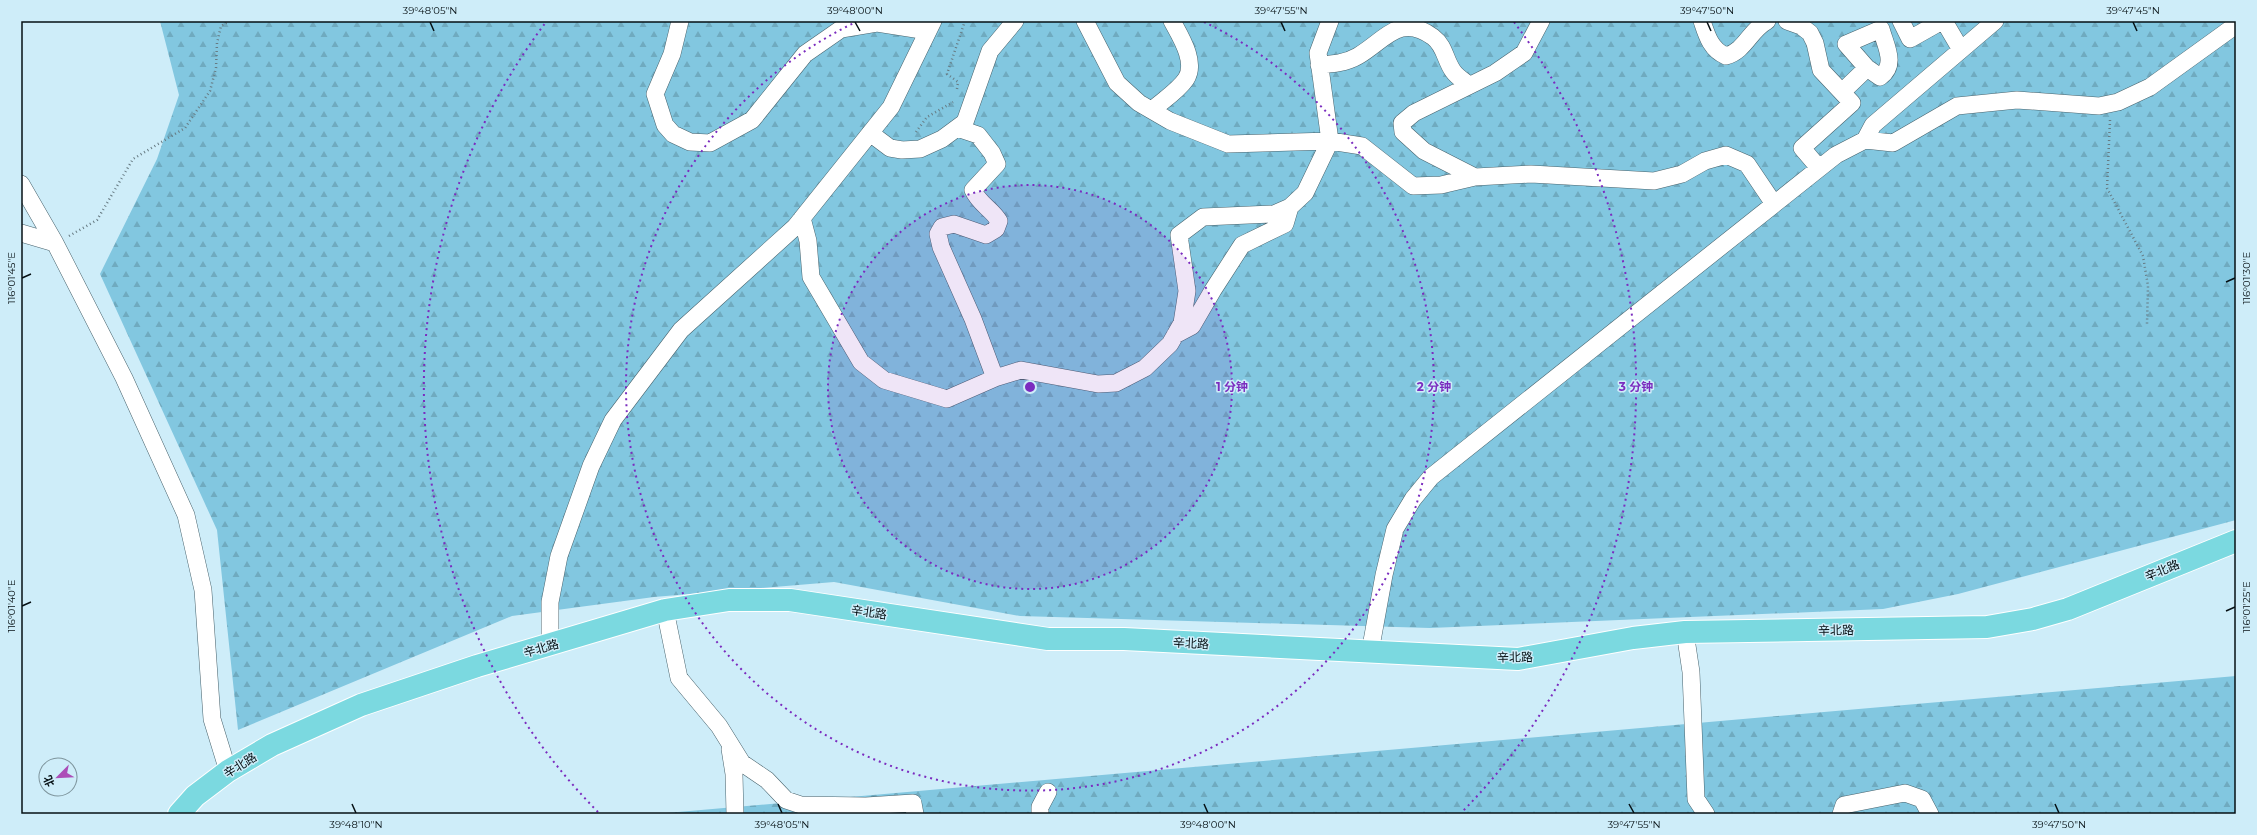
<svg xmlns="http://www.w3.org/2000/svg" width="2257" height="835" font-family="Montserrat,'Noto Sans SC',sans-serif">
  <style>
    .forest { fill: url(#forest-firs) }
    .lines { fill: none; stroke-linecap: round; stroke-linejoin: round }
    .minor-casing { stroke: #48636d; stroke-width: 18 }
    .major-casing { stroke: #fff; stroke-width: 24 }
    .path { stroke: #677b83; stroke-width: 2.5; stroke-dasharray: 1 3; stroke-linecap: butt }
    .minor { stroke: #fff; stroke-width: 17 }
    .major { stroke: #7bd9e0; stroke-width: 22 }
    .ticks { fill: none; stroke: #061014; stroke-width: 1.5 }
    .ring { fill: none; stroke: #7b2cbf; stroke-width: 2; stroke-dasharray: 2 4 }
    .labels { text-anchor: middle; dominant-baseline: central; stroke-width: 3; stroke-linejoin: round; paint-order: stroke }
    .street-label { font-size: 12px; fill: #061014; stroke: #ceedf9 }
    .centre { fill: #7b2cbf; stroke: #ceedf9; stroke-width: 2 }
    .ring-label { font-size: 12px; text-anchor: middle; font-weight: bold; fill: #7b2cbf; stroke: #ceedf9; stroke-width: 3; stroke-linejoin: round; paint-order: stroke }
    .neatline { fill: none; stroke: #061014; stroke-width: 1.5 }
    .ticks-label { font-size: 10px; text-anchor: middle; fill: #061014 }
  </style>
  <defs>
    <pattern id="forest-firs" width="22" height="20" patternUnits="userSpaceOnUse"><rect width="22" height="20" fill="#82c7e0"/><path d="M5 1l3.5 6h-7zM16 11l3.5 6h-7z" fill="#6faabf"/></pattern>
  </defs>
  <rect width="100%" height="100%" fill="#ceedf9"/>
  <path class="forest" d="M160,21H2236V520L1958,594L1883,609L1430,628L1020,616L834,582L654,597L512,616L238,730L217,530L100,274L157,159L179,95Z
    M2236,676V814H655Z"/>
  <g class="lines">
    <g class="minor-casing">
      <path id="minor" d="M680,21L672,54L655,94L665,125L673,134L690,142L710,143L752,120L805,54L841,29L877,23L928,31
        M1085,21L1117,83L1139,103L1170,121L1228,144L1330,141L1362,146L1413,186L1441,185L1475,177L1531,174L1654,181L1682,174L1705,161L1726,155L1747,164L1774,204
        M1702,21C1707,36 1711,50 1726,56C1745,51 1750,30 1767,21
        M1787,21L1801,26L1810,33L1815,43L1821,70L1852,103L1802,148L1819,168
        M1901,21L1910,39L1942,21
        M1944,21L1961,50
        M1319,65C1333,64 1346,63 1358,56C1385,40 1400,13 1433,37C1445,46 1445,60 1453,71C1457,77 1464,81 1469,85
        M1842,92L1867,68L1846,44L1881,29C1886,47 1897,65 1880,77L1867,68
        M1152,110C1162,101 1178,91 1186,79C1197,62 1180,36 1172,21
        M957,128L978,135L992,153L997,164L973,190C979,204 992,209 999,221L996,229L986,235L954,224L942,227L938,234L941,247L973,319L995,378
        M870,133L890,148L902,150L920,149L942,139L965,122L990,51L1015,21
        M1865,140L1873,125L1995,21
        M1475,177L1424,151L1403,132L1402,123L1414,113L1495,73L1524,53L1541,21
        M21,184L55,243L124,378L186,515L203,590L212,719L228,771
        M802,218L808,241L811,277L861,362L884,380L947,399L995,378L1021,370L1098,384L1116,383L1145,368L1170,344L1182,323L1187,291L1179,235L1203,217L1274,214L1290,207L1305,193L1330,141L1318,53L1330,21
        M21,233L55,243
        M1175,335L1192,326L1213,290L1242,245L1285,224L1290,207
        M665,610L679,678L719,726L742,763L767,780L786,800L801,805L866,806L913,803L915,814
        M1685,632L1691,672L1696,799L1706,814
        M550,645V602L559,556L591,466L613,420L681,330L795,227L891,107L933,21
        M1370,652L1384,575L1395,529L1413,499L1431,477L1836,155L1865,140L1893,143L1957,106L2017,100L2099,106L2118,102L2150,87L2236,25
        M730,749L734,774L735,814
        M1040,814V807L1048,792
        M1841,814L1844,805L1905,793L1922,799L1930,814"/>
    </g>
    <g class="major-casing">
      <path id="major" d="M179,814L195,796L228,771L272,745L361,705L477,666L665,610L729,600H790L1048,639H1124L1518,659L1633,638L1685,632L1987,627L2033,619L2068,609L2236,541"/>
    </g>
    <path class="path" d="M957,89L958,82L947,74L965,21
      M2110,120L2107,188L2143,256L2148,286L2147,324
      M916,132L927,117L953,102
      M69,236L97,220L133,159L185,128L210,91L216,68L217,43L221,26L229,21"/>
    <use href="#minor" class="minor"/>
    <use href="#major" class="major"/>
  </g>
  <path class="ticks" d="M430,22L434,31M855,22L860,31M1281,22L1285,31M1707,22L1711,31M2133,22L2137,31M22,278L31,274M2226,282L2235,278M22,606L31,602M2226,611L2235,607M352,804L356,813M778,804L782,813M1204,804L1208,813M1629,804L1634,813M2055,804L2059,813"/>
  <circle cx="1030" cy="387" r="202" fill="#7b2cbf" fill-opacity=".12"/>
  <g class="ring">
    <circle cx="1030" cy="387" r="202"/>
    <path d="M1204 22A404 404 0 1 1 856 22"/>
    <path d="M598 812A606 606 0 0 1 546 22M1514 22A606 606 0 0 1 1462 812"/>
  </g>
  <g class="labels">
    <g class="street-label">
      <text transform="translate(2162 570) rotate(-22)">辛北路</text>
      <text transform="translate(869 612) rotate(8)">辛北路</text>
      <text transform="translate(1836 630) rotate(-1)">辛北路</text>
      <text transform="translate(1191 643) rotate(3)">辛北路</text>
      <text transform="translate(541 648) rotate(-16)">辛北路</text>
      <text transform="translate(1515 657) rotate(-1)">辛北路</text>
      <text transform="translate(240 765) rotate(-32)">辛北路</text>
    </g>
  </g>
  <circle cx="1030" cy="387" r="6" class="centre"/>
  <g class="ring-label">
    <text x="1232" y="391">1 分钟</text>
    <text x="1434" y="391">2 分钟</text>
    <text x="1636" y="391">3 分钟</text>
  </g>
  <rect width="2257" height="835" fill="none" stroke="#ceedf9" stroke-width="44"/>
  <g transform="translate(58 777) rotate(246)"><circle r="19" fill="#ceedf9" stroke="#7e959d"/>
  <path d="M0-3L7 15L0 10L-7 15Z" fill="#ac4eb8"/>
  <text y="-6" font-size="11" font-weight="bold" text-anchor="middle" fill="#061014">北</text>
  </g>
  <rect x="22" y="22" width="2213" height="791" class="neatline"/>
  <g class="ticks-label">
    <text x="430" y="14">39°48'05"N</text>
    <text x="855" y="14">39°48'00"N</text>
    <text x="1281" y="14">39°47'55"N</text>
    <text x="1707" y="14">39°47'50"N</text>
    <text x="2133" y="14">39°47'45"N</text>
    <text transform="translate(11 278) rotate(-90)" y="4">116°01'45"E</text>
    <text transform="translate(2246 278) rotate(-90)" y="4">116°01'30"E</text>
    <text transform="translate(11 606) rotate(-90)" y="4">116°01'40"E</text>
    <text transform="translate(2246 607) rotate(-90)" y="4">116°01'25"E</text>
    <text x="356" y="828">39°48'10"N</text>
    <text x="782" y="828">39°48'05"N</text>
    <text x="1208" y="828">39°48'00"N</text>
    <text x="1634" y="828">39°47'55"N</text>
    <text x="2059" y="828">39°47'50"N</text>
  </g>
</svg>
